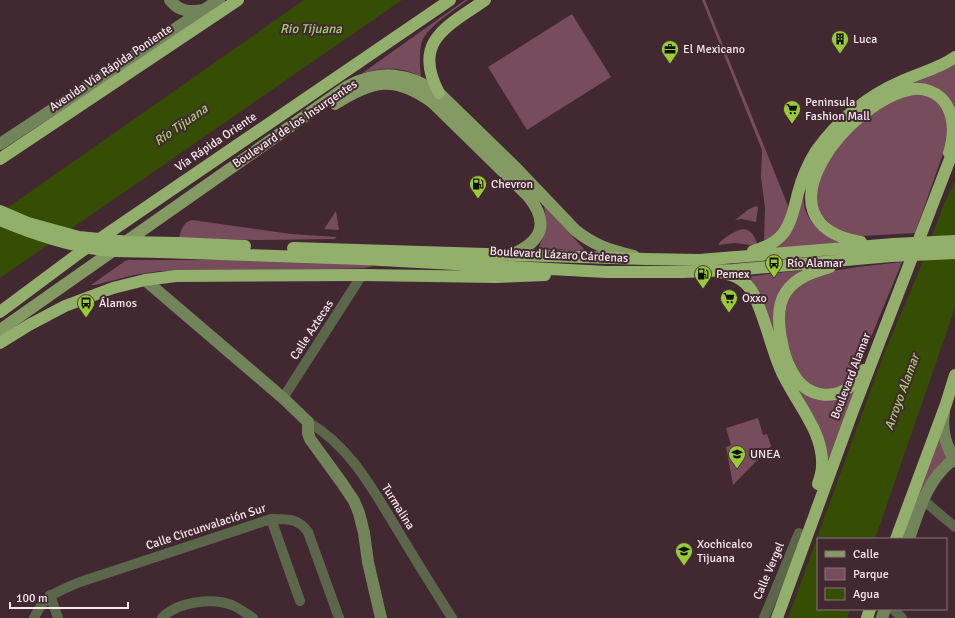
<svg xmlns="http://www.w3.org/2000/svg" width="955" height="618" font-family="Signika,sans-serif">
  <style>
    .green { fill: #774c5c }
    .water { fill: #364d04 }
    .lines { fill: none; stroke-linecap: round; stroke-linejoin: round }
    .street { stroke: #5b664b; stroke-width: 10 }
    .secondary { stroke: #728459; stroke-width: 12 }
    .primary { stroke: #839b63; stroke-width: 12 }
    .highway { stroke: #93af6c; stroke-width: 12 }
    .highway-bridge { stroke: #93af6c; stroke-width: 12 }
    .labels { text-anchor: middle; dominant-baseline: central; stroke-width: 4; stroke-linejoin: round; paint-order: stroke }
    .poi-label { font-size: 12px; fill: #f8e7ec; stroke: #412831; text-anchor: start }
    .street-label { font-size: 12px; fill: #f8e7ec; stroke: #412831 }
    .water-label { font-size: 13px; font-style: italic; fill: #a8ce71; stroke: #412831 }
  </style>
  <rect width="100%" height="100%" fill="#412831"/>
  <path class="green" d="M465,0H468C455,10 424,28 421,45C419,55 420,67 421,77C410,70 392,67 380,69C373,70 367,72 361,74Z
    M702,0H705C732,69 761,137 788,206C785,225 780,231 764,241L765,208L761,177L762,150Z
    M572,14L611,77L527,130L488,67Z
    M955,62V114C925,26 780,157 807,214C814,229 826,237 840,243L772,249C794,233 797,220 802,195C803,188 804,181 807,174C836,106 891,87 955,62Z
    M924,93L945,107L950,134L915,233L862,236L838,232L816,210L814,185L847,132L897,97Z
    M544,206L586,251L538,248C546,235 547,222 544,206Z
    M756,206L758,207L756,222L742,219L735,220L749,209Z
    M336,211L339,230L324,229Z
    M192,220L291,234L337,237L334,239L259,240L179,238C181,230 183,222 192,220Z
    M743,229C753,230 755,238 758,246L735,243L718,245C722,238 736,230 743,229Z
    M128,260H322L347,262L374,266L365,268L334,269L160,271L134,275L95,285H91L125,261Z
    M902,262L855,376C846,384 830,394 818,389C811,387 805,381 799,377L781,325L789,293L799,282L821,273L857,267Z
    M803,270L786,283L775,324L810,395L857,385L825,469L805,407L744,277Z
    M758,418L763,435L767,434L771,446L733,485L726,447L731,445L726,428Z
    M939,430L951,458L942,461L932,473L904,539H900Z"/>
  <path class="water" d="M304,0H402L0,278V213Z
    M955,181V308L875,539H818V609H850L847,618H788L883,356L918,273L944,204Z"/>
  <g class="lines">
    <path class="street" d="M283,398L362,275
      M308,422C350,446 373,490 397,529C415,559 433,588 452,618
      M923,500L955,527
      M271,519L300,601
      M50,595L58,618
      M893,609L902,618
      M34,618C45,594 57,592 80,582L271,519C287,519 298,518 308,532L339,618
      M162,618C177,602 212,597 232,605C239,608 247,614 253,618
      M764,618L799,533"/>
    <path class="secondary" d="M170,0C179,12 190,12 204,10
      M0,144L219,0
      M145,280L283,398L308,422V433L310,439L342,483L354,501L359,513L364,533L368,562L381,618
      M944,413C941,431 946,446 955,461
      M909,539C919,509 928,478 954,459
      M882,618L885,609"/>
    <path class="primary" d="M335,104C373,80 394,75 432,102L528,196C550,223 542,241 513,254
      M0,330L348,86C381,69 409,73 439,93L515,167L575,230C595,246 610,250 634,256"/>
    <path class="highway" d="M439,93C411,41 448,26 485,0
      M0,159L238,0
      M861,242C750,223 850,99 913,89C923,88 933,91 941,98C955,112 955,134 949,153
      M178,243L245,246
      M293,248L645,259L699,260L894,244
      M753,251C788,241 790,224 798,193C802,178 808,164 816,151C839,119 867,96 902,81C919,73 940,68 955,57
      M160,252L362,259L606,272H683L733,270L891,256
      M830,267C813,272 796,277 786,292C771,313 783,362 798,381C810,395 829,399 845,390C853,386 858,378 863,370
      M723,273C737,276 746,281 753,293C765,317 770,344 780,368C793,400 824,430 822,466C822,472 820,478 818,484
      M0,312L82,251L450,0
      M0,343L29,325L65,306L113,288L145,280L176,276L362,275L496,277L545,275
      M896,539L946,404L955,375
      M777,618L852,413L955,146
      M867,618L870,609"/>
    <path class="highway-bridge" d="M0,211L28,223L79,237L129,242L178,243
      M0,220C33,234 66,245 102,250C121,252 141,251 160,252
      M894,244L955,241
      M891,256L955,253"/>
  </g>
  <defs>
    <g id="building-pin" transform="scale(0.9)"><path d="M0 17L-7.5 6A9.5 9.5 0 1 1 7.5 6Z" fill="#98cb37" stroke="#412831"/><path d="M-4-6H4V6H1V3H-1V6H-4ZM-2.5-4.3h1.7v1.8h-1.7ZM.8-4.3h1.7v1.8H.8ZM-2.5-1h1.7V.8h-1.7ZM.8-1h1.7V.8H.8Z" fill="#111"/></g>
    <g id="office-pin" transform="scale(0.9)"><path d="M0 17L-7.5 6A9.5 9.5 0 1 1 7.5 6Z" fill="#98cb37" stroke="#412831"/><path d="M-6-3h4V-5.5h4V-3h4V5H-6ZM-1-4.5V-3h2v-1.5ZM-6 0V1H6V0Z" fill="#111"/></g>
    <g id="supermarket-pin" transform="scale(0.9)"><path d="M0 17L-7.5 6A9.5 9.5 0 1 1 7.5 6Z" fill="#98cb37" stroke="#412831"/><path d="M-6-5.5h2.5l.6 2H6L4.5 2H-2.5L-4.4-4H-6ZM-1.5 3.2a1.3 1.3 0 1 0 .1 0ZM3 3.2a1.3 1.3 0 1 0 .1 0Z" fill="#111"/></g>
    <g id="fuel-pin" transform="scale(0.9)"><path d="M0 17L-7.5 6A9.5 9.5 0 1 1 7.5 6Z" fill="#98cb37" stroke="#412831"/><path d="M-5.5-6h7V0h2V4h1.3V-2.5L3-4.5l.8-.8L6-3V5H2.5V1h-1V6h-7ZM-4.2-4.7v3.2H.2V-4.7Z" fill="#111"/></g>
    <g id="bus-pin" transform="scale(0.9)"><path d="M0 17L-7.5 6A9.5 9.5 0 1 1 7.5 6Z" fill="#98cb37" stroke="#412831"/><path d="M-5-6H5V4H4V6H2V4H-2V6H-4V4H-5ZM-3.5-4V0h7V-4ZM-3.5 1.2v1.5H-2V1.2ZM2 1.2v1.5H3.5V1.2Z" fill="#111"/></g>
    <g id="university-pin" transform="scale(0.9)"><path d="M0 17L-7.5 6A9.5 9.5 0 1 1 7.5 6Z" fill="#98cb37" stroke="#412831"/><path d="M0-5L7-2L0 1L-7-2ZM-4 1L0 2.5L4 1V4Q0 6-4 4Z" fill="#111"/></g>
  </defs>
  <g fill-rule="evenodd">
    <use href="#building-pin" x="840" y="39"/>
    <use href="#office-pin" x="670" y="49"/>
    <use href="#supermarket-pin" x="792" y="109"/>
    <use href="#fuel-pin" x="478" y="184"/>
    <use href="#bus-pin" x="774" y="263"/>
    <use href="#fuel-pin" x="703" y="274"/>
    <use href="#supermarket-pin" x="729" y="298"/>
    <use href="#bus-pin" x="86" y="303"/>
    <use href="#university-pin" x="737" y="454"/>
    <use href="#university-pin" x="684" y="551"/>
  </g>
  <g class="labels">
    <g class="poi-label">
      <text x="853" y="39">Luca</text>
      <text x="683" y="49">El Mexicano</text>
      <text x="805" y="102">Peninsula<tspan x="805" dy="14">Fashion Mall</tspan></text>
      <text x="491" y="184">Chevron</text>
      <text x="787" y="263">Río Alamar</text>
      <text x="716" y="274">Pemex</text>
      <text x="742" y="298">Oxxo</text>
      <text x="99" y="303">Álamos</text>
      <text x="750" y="454">UNEA</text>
      <text x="697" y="544">Xochicalco<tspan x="697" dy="14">Tijuana</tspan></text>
    </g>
    <g class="street-label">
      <text transform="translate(111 68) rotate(-34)">Avenida Vía Rápida Poniente</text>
      <text transform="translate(295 124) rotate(-34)">Boulevard de los Insurgentes</text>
      <text transform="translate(216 142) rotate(-34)">Vía Rápida Oriente</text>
      <text transform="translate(559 255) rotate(3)">Boulevard Lázaro Cárdenas</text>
      <text transform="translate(312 330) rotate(-57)">Calle Aztecas</text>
      <text transform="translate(851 376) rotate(-69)">Boulevard Alamar</text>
      <text transform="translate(398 507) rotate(58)">Turmalina</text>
      <text transform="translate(206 527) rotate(-18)">Calle Circunvalación Sur</text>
      <text transform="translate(769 571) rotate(-67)">Calle Vergel</text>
    </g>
    <g class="water-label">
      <text x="311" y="29">Rio Tijuana</text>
      <text transform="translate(181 125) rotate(-35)">Río Tijuana</text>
      <text transform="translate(902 392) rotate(-70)">Arroyo Alamar</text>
    </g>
  </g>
  <rect x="817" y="538" width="130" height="72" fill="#412831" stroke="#8a747c"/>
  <rect x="825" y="551" width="20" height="6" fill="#839b63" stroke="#8a747c"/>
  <text x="853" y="558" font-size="12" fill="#f8e7ec">Calle</text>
  <rect x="825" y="568" width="20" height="12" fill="#774c5c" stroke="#8a747c"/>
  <text x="853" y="578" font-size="12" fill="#f8e7ec">Parque</text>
  <rect x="825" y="588" width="20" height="12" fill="#364d04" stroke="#8a747c"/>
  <text x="853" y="598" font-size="12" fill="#f8e7ec">Agua</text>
  <path d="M10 602v6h118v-6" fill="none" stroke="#f8e7ec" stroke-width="2"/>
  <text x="16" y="602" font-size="12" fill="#f8e7ec" stroke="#412831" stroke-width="3" paint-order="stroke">100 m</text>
</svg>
